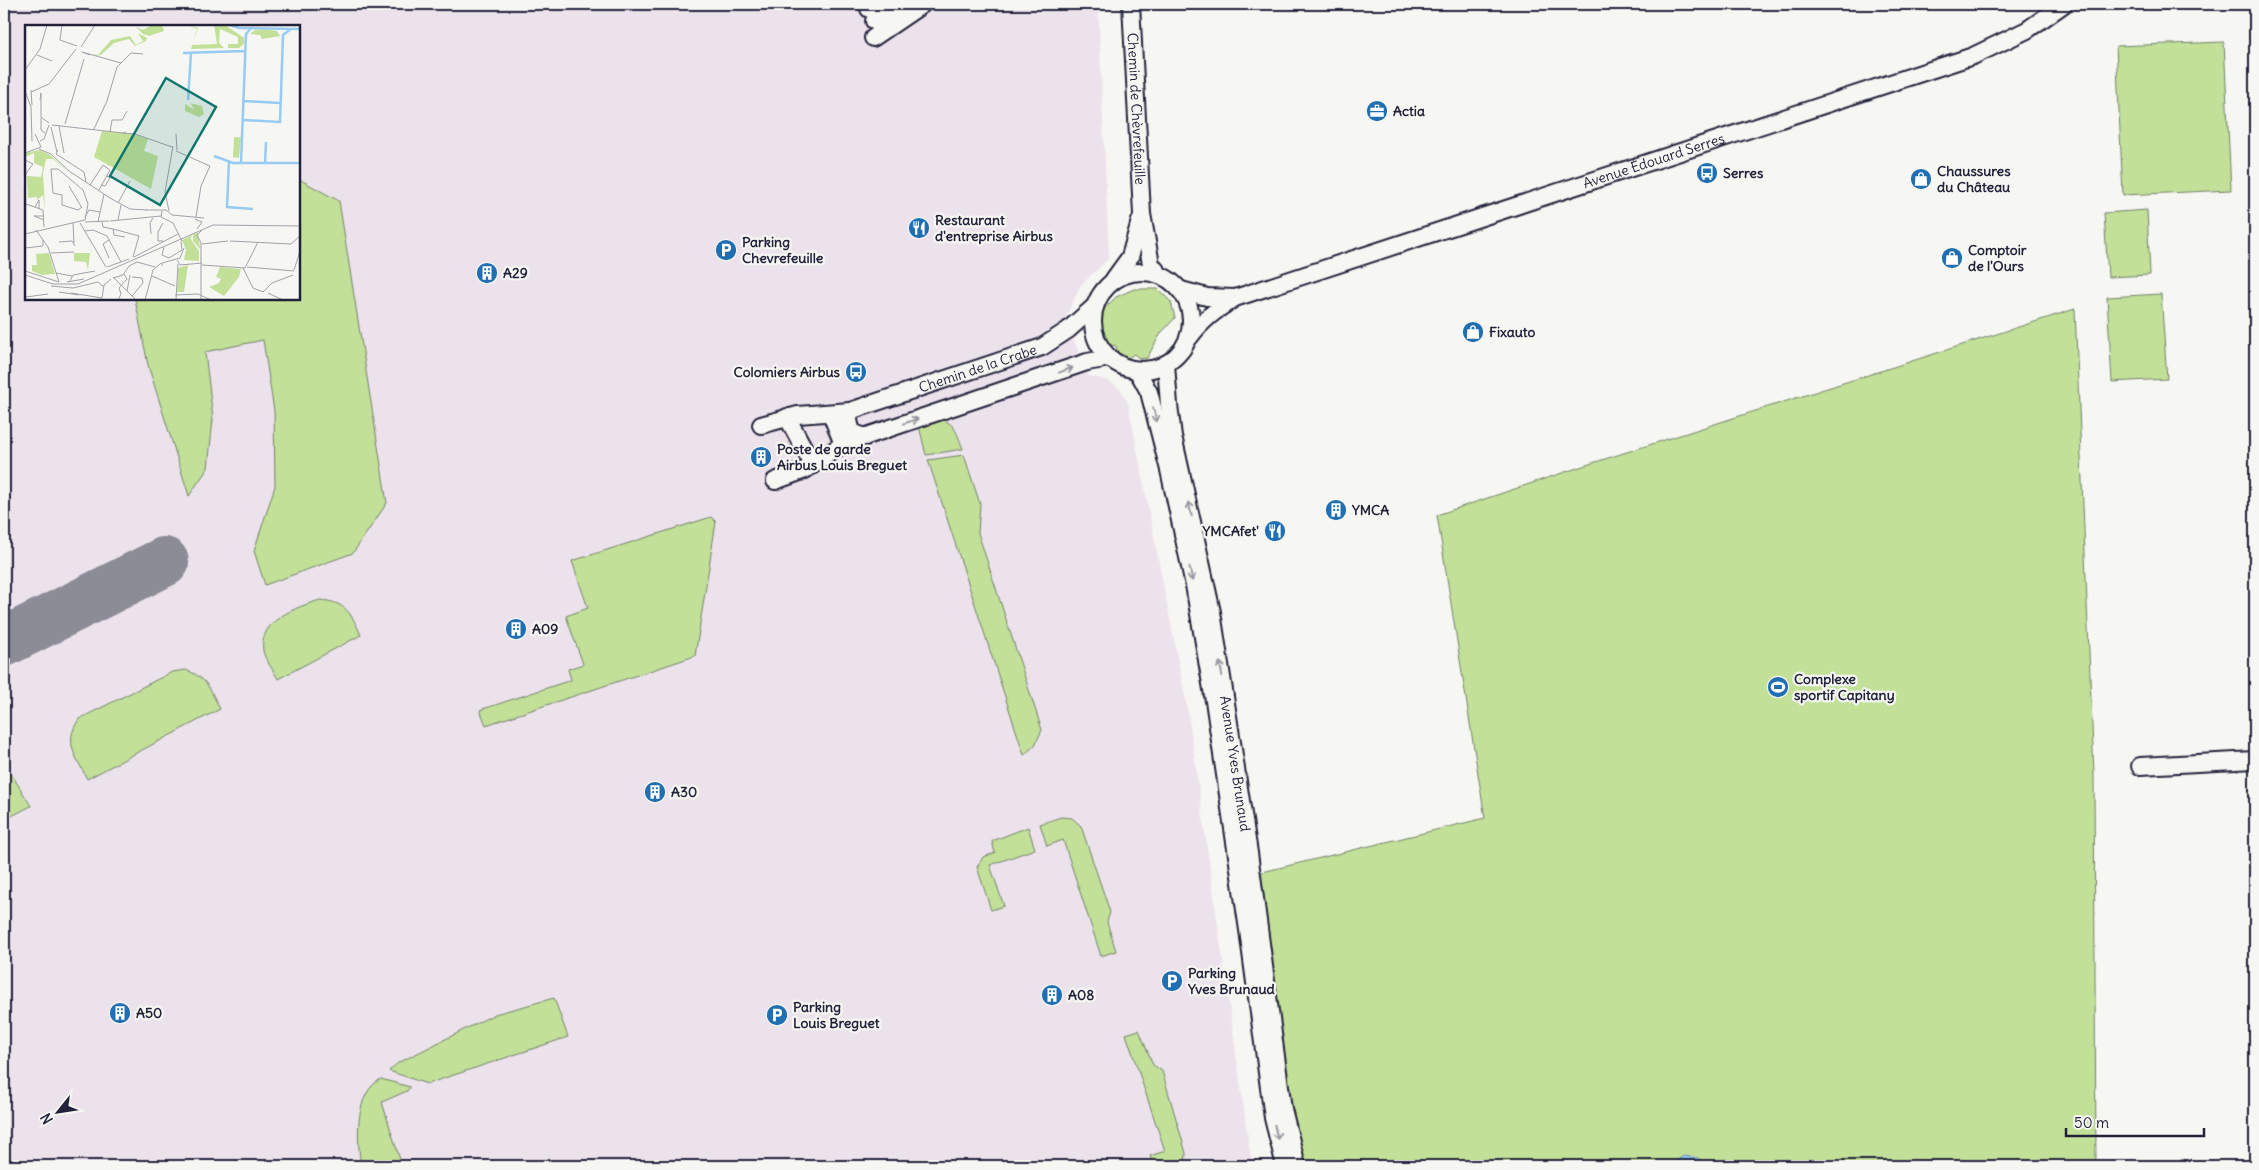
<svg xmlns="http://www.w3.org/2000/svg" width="2259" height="1170" font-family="Delius,sans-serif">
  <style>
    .built { fill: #ece2ec; fill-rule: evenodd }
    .green { fill: #c2e098; stroke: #72816a }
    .water { fill: #96ccf4; stroke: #6888aa }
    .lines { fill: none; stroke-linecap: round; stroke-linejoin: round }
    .taxiway { stroke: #8c8c96; stroke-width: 50 }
    .street-casing { stroke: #22223b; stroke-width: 20 }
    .street { stroke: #f6f6f2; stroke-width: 16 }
    .oneway { stroke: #9797a0 }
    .labels { text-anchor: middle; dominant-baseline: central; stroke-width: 4.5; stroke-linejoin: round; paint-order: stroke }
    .street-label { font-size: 14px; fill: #22223b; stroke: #f6f6f2 }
    .poi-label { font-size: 14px; font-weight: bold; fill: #22223b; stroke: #f6f6f2; text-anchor: start }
    .inset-river { fill: none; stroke: #96ccf4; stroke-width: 2.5 }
    .inset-road { fill: none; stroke: #a1a1a9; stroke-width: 1 }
    .view { fill: #0f766e; fill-opacity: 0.15; stroke: #0f766e; stroke-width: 2.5 }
    .inset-edge { fill: none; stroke: #22223b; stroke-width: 2.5 }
  </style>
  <rect width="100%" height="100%" fill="#f6f6f2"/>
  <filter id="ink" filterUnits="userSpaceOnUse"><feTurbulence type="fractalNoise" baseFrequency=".02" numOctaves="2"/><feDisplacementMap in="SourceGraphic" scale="10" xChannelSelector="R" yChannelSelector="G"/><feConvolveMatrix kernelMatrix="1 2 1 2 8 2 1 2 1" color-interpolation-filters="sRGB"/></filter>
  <g filter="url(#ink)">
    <path class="built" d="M4,4H1098L1109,258L1080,286L1065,320L1089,376L1107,380L1120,389L1128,403L1188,712L1250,1153L1254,1166H4ZM26,26H299V299H26Z"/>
    <path class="green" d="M2224,42L2231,190L2123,195L2116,46Z
      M299,179L339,201L387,503L353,553L265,585L254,551L275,486L274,411L263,340L205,352L213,419L208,468L189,496L148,365L135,299H299Z
      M2147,210L2150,275L2108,277L2104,213Z
      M1134,289H1158L1171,302L1175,318L1161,333L1147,358L1140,359L1134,354L1128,358L1118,354L1116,346L1107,344L1100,329V313L1116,297Z
      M2161,294L2167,379L2112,382L2107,297Z
      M2075,309L2094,774L2096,1166H1291L1246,876L1485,818L1437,515L1583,466Z
      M936,417C956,423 956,431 963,449L926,455L918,422Z
      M964,455L980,504L978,533L1042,730L1035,745L1024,755L928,460Z
      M711,517L716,522L695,656L486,725L480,710L571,680L568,669L583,664L566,616L588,608L572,561Z
      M320,600C346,602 351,613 361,635L278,679C274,671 265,660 263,651C258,620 297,607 320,600Z
      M186,670C208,678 210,690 220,709L87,779C76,756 63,743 79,719L172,672Z
      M4,769L12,775L31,806L4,820Z
      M1061,817L1072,818L1081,826L1110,912L1107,922L1116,951L1101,956L1063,840L1047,846L1040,824Z
      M1028,827L1035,849L990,865L1004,906L991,910L977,867L983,857L995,853L992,841Z
      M554,998L568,1037L427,1084L389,1071L398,1063L495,1014Z
      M1139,1030L1153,1065L1162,1071L1186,1153L1185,1166H1154L1150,1156L1165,1151L1126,1034Z
      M381,1079L410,1087L407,1091L382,1102L402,1166H361C357,1140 354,1093 381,1079Z"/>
    <path class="water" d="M1684,1156L1698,1158L1708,1166H1667Z"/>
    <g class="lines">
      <path class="taxiway" d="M4,642L164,562"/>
      <g class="street-casing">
        <g id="street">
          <path id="s1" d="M1131,4L1142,214L1151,264L1159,274"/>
          <path d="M869,9L897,4"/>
          <path d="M874,21L902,9"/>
          <path d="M873,38L923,4"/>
          <circle cx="1142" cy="321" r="49"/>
          <path d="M1114,279L1130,257L1140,221"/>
          <path d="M1181,290L1207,297L1235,298"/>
          <path id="s2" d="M1189,338C1202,320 1216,310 1235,298L1973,56L2027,30L2064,4"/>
          <path id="s3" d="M1166,364L1169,405L1173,436L1212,612L1249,853L1283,1109L1297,1166"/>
          <path d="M1137,370L1149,392L1169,470L1194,585L1215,707L1248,930L1273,1118L1285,1166"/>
          <path d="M831,414L843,444"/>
          <path d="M787,417L813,465"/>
          <path d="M761,425L798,415L850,411"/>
          <path id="s4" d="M865,437L852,432L849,421L850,411L1042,347L1068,330L1095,306"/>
          <path d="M775,481L805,470L843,444L1087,362L1110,358"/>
          <path d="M2140,766L2255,760"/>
        </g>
      </g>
      <use href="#street" class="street"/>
    </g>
    <defs><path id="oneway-shaft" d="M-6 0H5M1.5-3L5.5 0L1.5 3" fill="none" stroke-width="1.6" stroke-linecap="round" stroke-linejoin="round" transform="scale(1.25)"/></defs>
    <g class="oneway">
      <use href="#oneway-shaft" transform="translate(1066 370) rotate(-20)"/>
      <use href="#oneway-shaft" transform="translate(1155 415) rotate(76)"/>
      <use href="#oneway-shaft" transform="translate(911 421) rotate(-19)"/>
      <use href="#oneway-shaft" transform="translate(1190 509) rotate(-103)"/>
      <use href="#oneway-shaft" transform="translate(1191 574) rotate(78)"/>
      <use href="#oneway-shaft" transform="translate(1221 669) rotate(-99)"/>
      <use href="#oneway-shaft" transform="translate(1276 1132) rotate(77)"/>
    </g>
  </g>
  <defs>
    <g id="office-disc" transform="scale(1.125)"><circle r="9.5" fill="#1f6fb2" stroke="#f6f6f2"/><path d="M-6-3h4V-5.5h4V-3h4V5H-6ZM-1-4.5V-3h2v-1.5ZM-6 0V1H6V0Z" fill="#fff"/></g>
    <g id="bus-disc" transform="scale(1.125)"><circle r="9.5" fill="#1f6fb2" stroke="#f6f6f2"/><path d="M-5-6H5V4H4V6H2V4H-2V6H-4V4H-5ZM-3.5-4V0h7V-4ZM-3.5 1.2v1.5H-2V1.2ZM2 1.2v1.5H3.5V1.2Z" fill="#fff"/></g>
    <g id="shop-disc" transform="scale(1.125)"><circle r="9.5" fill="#1f6fb2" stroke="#f6f6f2"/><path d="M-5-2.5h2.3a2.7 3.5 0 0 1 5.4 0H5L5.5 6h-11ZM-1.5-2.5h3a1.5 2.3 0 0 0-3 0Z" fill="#fff"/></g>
    <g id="restaurant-disc" transform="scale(1.125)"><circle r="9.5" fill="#1f6fb2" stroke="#f6f6f2"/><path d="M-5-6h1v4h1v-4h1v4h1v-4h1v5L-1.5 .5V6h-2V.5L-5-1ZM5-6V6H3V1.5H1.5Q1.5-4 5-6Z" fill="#fff"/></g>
    <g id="parking-disc" transform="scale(1.125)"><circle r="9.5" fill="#1f6fb2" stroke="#f6f6f2"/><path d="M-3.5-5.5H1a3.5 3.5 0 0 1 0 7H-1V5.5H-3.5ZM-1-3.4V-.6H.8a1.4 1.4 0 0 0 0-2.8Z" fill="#fff"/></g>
    <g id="building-disc" transform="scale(1.125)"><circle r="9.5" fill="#1f6fb2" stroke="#f6f6f2"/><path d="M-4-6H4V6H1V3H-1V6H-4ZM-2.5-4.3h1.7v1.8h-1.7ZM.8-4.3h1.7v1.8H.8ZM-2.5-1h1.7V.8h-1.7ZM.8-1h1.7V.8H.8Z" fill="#fff"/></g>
    <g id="stadium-disc" transform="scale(1.125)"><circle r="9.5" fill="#1f6fb2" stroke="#f6f6f2"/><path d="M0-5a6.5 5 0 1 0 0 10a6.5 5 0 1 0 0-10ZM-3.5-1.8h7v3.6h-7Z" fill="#fff"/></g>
  </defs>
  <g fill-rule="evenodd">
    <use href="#office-disc" x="1377" y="111"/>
    <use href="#bus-disc" x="1707" y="173"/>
    <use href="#shop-disc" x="1921" y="179"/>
    <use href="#restaurant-disc" x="919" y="228"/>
    <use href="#parking-disc" x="726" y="250"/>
    <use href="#shop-disc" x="1952" y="258"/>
    <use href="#building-disc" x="487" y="273"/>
    <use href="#shop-disc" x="1473" y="332"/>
    <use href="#bus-disc" x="856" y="372"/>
    <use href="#building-disc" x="761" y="457"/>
    <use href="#building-disc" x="1336" y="510"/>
    <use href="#restaurant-disc" x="1275" y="531"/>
    <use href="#building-disc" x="516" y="629"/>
    <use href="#stadium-disc" x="1778" y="687"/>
    <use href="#building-disc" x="655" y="792"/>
    <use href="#parking-disc" x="1172" y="981"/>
    <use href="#building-disc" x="1052" y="995"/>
    <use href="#building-disc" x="120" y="1013"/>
    <use href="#parking-disc" x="777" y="1015"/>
  </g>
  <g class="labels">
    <g class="street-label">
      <text stroke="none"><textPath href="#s1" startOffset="105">Chemin de Chèvrefeuille</textPath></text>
      <text stroke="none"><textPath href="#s2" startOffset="502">Avenue Édouard Serres</textPath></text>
      <text stroke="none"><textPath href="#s4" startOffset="170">Chemin de la Crabe</textPath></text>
      <text stroke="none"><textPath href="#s3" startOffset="406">Avenue Yves Brunaud</textPath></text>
    </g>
    <g class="poi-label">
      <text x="1393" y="111">Actia</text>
      <text x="1937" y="171">Chaussures<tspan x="1937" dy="16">du Château</tspan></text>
      <text x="1723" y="173">Serres</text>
      <text x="935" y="220">Restaurant<tspan x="935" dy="16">d'entreprise Airbus</tspan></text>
      <text x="742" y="242">Parking<tspan x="742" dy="16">Chevrefeuille</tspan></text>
      <text x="1968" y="250">Comptoir<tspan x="1968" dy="16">de l'Ours</tspan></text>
      <text x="503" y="273">A29</text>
      <text x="1489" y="332">Fixauto</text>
      <text x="840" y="372" text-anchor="end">Colomiers Airbus</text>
      <text x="777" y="449">Poste de garde<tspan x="777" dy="16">Airbus Louis Breguet</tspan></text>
      <text x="1352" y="510">YMCA</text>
      <text x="1259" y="531" text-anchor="end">YMCAfet'</text>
      <text x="532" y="629">A09</text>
      <text x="1794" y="679">Complexe<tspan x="1794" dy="16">sportif Capitany</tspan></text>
      <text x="671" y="792">A30</text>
      <text x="1188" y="973">Parking<tspan x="1188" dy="16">Yves Brunaud</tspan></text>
      <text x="1068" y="995">A08</text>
      <text x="793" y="1007">Parking<tspan x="793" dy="16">Louis Breguet</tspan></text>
      <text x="136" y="1013">A50</text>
    </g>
  </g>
  <g transform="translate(25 25)">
    <rect width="275" height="275" fill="#f6f6f2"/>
    <path d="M127,0H137L139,6L124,11L118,9L111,2L118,5ZM162,0L173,3L167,20L192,19L189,0H200L219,13V19L214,23H203V19H213V12L195,4L194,18L199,23L166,24L172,4ZM240,4L252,6L255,11L237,14L235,10L225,9L230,5ZM113,8L122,13L121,16L110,21L104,14L89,18L77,29L72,31L67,29L73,30L86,15L105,11L111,20L118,16ZM165,78L177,81L179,89L174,92L160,86V79L170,85ZM77,106L108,109L123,114L119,126L133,131L126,164L69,132ZM209,112H216L214,133L208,132ZM15,125L25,130L46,149L28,134H21L18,148L20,185L18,170L12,175V172L3,173L2,151L16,152L18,142L9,138V128L0,132V128ZM173,207L175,224L168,216V210L165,213L174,226V236L159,235L161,225L157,215ZM24,228L30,249L17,250L7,246V240H12L11,229ZM49,228H65L63,245L61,237L49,236ZM163,240L159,267H152L153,243ZM195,242L216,244L214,252L199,271L184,262L194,258L196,254L191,252Z" fill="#c2e098"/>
    <path class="inset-river" d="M205,0L214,3L275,4M158,28L220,26M163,75L166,28M219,76L255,78M219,95L255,97L258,10L266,4M189,131L208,138H275M204,136L202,182L228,184M216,138L221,9L227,2M240,139L241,117"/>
    <path class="inset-road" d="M37,0L35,15L52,21M56,22L70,0M12,30L27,36M65,30L57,27L96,38M0,45L15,24L22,0M6,65L7,80M0,66L6,82L7,116M6,67L24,59L51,24M15,75L16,68V92L24,98M16,93V105L20,108M0,98V117M40,99L59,34M27,100L98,108M34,101L39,128M26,102L32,127M69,104L82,76L92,42L106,28L118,29M85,107L87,95H97L102,86M101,107L98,108L110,109L147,122M151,109L152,125M15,116L19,114L24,100M14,124L26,129L44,146L85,173M33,125L31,129L59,147L61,157M151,126L185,141L176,161L171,192M0,128L16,122L10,109M0,135L8,139L0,150M0,152V184M65,160L78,140L85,145L74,165M76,160L80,161L85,153L82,151M44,161L57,183M85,173L105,184L122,185M93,178L105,156M1,179L18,185L19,202M10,182L14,175V184M57,182L53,185L37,180V170L28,168L26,144H33L58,165L63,179L60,195M121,185H141L147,190M137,186L136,192L148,198L157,216M144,186L140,167L148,121M147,190L179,193M60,192L64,185L75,187M170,194L177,197L172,204M19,195L9,191H19M93,195L96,180M85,196L136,191M60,197L84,196M73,197L79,169M77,197L78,202L88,204L89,210L100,212M48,198L49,218M55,198L81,242M138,198L133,207V216H138M88,204L114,211L108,232M11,205L23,222L34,257M60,206L68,205L82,211L96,237M0,209L60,195M126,209L125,198L128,193M205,216L266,219L275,211M34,217L47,216L50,221M176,218V275M176,218L172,210L177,205M177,219L203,216M139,222L137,230L144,233L157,225L156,216M0,223L18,221V215M26,228L49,227M109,232L153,209M84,233L78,219L84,215M152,235L155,240L177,238M177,240L220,243L233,217M137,241V238L155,233L159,223M82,242L104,234M222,242L269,246M218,243L228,263L238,267M269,245L275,226M0,246L34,257M31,248L47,251M0,250L28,259H53L188,200L275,201M127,251L150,261M88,252L111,275M107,252L117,253L118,258L107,271M88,253L98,250L104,241L112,237L130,242M45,256L48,250L70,246M42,257L59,254M26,261L48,263L73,257L79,262M102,266L105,250M34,267L54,270M238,267L247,258L268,250M46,268L77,273M243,268L258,275M150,270L173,269L186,275M1,272L23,269M77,273L79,260L86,254M93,275L96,269L94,263L102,254L99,249M120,275L128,245L136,238M151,275L153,239"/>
    <path class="view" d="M141,53L191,82L135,180L85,151Z"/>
    <rect width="275" height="275" class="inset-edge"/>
  </g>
  <rect width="2259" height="1170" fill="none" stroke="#f6f6f2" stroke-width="20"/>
  <rect x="10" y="10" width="2239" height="1150" fill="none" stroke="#22223b" stroke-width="2" filter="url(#ink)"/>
  <g transform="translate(58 1112) rotate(240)" stroke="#f6f6f2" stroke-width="4" paint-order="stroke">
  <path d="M0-4L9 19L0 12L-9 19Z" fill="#22223b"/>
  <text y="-8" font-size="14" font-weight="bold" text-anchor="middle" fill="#22223b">N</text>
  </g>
  <path d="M2066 1128v8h138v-8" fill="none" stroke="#22223b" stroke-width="2.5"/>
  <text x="2074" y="1128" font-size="15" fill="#22223b" stroke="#f6f6f2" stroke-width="4" paint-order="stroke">50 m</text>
</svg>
